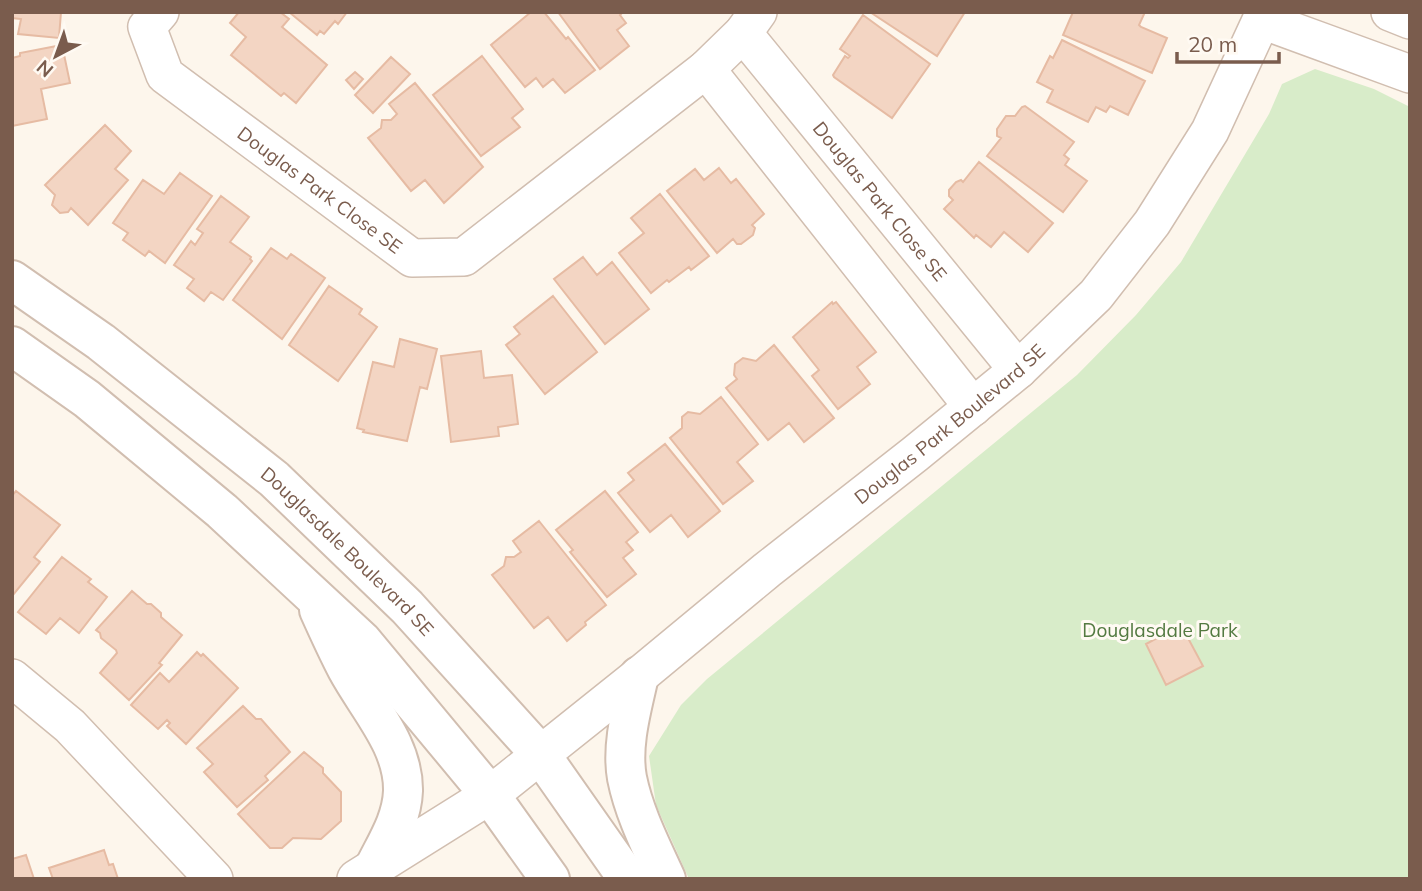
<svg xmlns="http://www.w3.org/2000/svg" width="1422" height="891" font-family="Mulish,sans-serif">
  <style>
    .green { fill: #d8ecc9 }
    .building { fill: #f3d5c3; stroke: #e6bba3; stroke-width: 2 }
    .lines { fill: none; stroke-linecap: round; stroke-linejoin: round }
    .minor-casing { stroke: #d1beb0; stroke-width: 40 }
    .tertiary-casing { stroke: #d1beb0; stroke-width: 42 }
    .minor { stroke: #fff; stroke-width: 37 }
    .tertiary { stroke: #fff; stroke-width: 38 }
    .labels { text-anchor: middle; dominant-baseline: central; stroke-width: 6; stroke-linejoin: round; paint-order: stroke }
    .street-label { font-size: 19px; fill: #7a5c4d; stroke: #fffaf3 }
    .park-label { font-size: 19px; fill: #537a41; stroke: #fffaf3 }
  </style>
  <rect width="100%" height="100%" fill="#fdf6ec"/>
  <path class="green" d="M1315,69L1374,89L1410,107V879H689L656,805L649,756L681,705L707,679L1077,375L1136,315L1181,262L1269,114L1282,84Z"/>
  <path class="building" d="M12,12H61L59,38L18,34L21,19L12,18Z
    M239,12H280L289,19L282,27L327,65L296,103L284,93L281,96L231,55L246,37L230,23Z
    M289,12H347L338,24L335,21L324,34L320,31L317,35Z
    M531,12H544L566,39L568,37L595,70L565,93L553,79L543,87L536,78L525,87L491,45Z
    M558,12H623L620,15L626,23L617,30L629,46L600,69Z
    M870,12H965L937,56Z
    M1073,12H1145L1139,25L1141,27L1167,38L1152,73L1063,35Z
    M863,15L930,64L892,118L834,77L833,75L845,56L848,58L850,56L840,49Z
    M1062,40L1145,81L1128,115L1110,106L1106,112L1096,107L1088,122L1047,102L1053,90L1037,82L1050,56L1053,58Z
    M62,45L70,83L41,89L47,119L12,126V58L20,56V53Z
    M482,56L523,109L512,118L520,127L481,156L433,95Z
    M391,57L410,74L373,113L355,95Z
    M355,72L363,79L354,89L346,80Z
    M415,83L483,167L444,203L425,180L411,191L368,138L381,128L382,120H391L397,114L389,104Z
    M1025,106L1074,142L1064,155L1069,159L1065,165L1087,181L1063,212L987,156L1001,138L997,136V129L1006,116H1015L1022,107Z
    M105,125L131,151L115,169L128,180L88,225L71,208L68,212L60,213L52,205L55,195L45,185Z
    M979,162L1053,223L1028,252L1004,232L991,247L976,235L974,238L944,209L953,200L949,196V190L956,182L961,180L963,182Z
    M719,168L731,183L736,179L764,214L752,225L755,228L753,235L741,244H737L733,239L717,253L667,191L695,169L704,180Z
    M180,173L212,196L165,263L149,251L145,256L123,240L128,233L113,223L143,180L164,194Z
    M660,194L709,256L691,270L689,267L669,282L667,280L651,293L619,253L644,233L631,218Z
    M221,196L249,217L230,242L251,257L250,259L252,261L223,300L211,292L204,301L187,288L194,279L174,265L191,241L195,245L203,233L197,229Z
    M271,248L287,259L291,254L325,278L282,339L233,300Z
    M583,257L597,275L612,262L649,309L605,344L554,279Z
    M329,286L362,309L359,314L377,327L338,381L289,345Z
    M553,296L597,352L545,394L506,345L520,334L514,327Z
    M832,302L833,304L836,302L876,352L857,367L870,384L838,409L812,376L819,370L793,337Z
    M400,339L437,349L427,389L420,387L407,441L363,432L364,430L357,428L373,362L394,367Z
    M774,345L834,418L804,442L789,423L768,440L726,388L737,379L734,375L735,364L743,358L756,361Z
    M481,351L484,378L512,375L518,424L498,427L499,436L451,442L441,356Z
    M721,397L758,444L737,462L753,481L723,504L670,438L682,428V417L688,412L700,414Z
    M665,444L720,511L688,537L671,515L650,532L618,493L634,480L628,473Z
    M16,491L60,525L34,557L40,562L13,595L12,496Z
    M605,491L638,532L626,542L633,550L623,558L636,574L607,597L570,552L573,550L556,530Z
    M539,521L606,605L585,622L586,625L567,641L548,617L534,628L492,575L504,566L506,557H514L521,552L513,541Z
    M62,557L91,579L88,582L107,597L79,633L60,618L46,634L18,612Z
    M132,591L147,604H151L161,613V617L182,635L159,663L162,665L129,700L100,673L117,653L116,650L101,638L100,633L96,630Z
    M1181,625L1203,666L1166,685L1146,644Z
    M197,652L201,656L203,654L238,688L186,744L167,726L170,723L167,720L158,729L131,705L160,673L169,682Z
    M243,706L256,719H261L290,752L265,776L268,780L237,807L204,772L213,764L197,748Z
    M304,752L323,768V773L341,792V821L321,839L293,838L282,848H270L238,814Z
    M104,850L109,865L113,864L118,879H53L49,868Z
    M26,855L34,879H12V859Z"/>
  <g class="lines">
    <g class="minor-casing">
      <g id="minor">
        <path id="s1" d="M160,12L147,27L165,75L412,258L464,257L706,69L743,33L758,12"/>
        <path d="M1390,12L1410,20"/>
        <path d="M1262,20L1410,74"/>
        <path id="s2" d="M743,33L1018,370"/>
        <path d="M706,69L973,407"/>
        <path d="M12,678L70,726L214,879"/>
        <path id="s3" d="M356,879L490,795L639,676L767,570L915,454L1018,370L1096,295L1152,223L1210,131L1265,12"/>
      </g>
    </g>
    <g class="tertiary-casing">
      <g id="tertiary">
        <path id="s4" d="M12,280L101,342L274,479L407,607L541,755L628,879"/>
        <path d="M12,346L87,399L222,511L362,641L490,795L550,879"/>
        <path d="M319,610C328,630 337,650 347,669C368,708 404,745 403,791C402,819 387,842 375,866"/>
        <path d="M639,676C632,708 621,745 627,778C634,813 651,846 666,879"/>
      </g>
    </g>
    <use href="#minor" class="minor"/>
    <use href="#tertiary" class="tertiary"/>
  </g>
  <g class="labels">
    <g class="street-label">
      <text stroke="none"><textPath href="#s1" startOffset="264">Douglas Park Close SE</textPath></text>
      <text stroke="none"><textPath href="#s2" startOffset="217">Douglas Park Close SE</textPath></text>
      <text stroke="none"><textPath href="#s3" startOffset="749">Douglas Park Boulevard SE</textPath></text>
      <text stroke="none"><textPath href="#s4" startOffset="432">Douglasdale Boulevard SE</textPath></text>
    </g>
    <g class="park-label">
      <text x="1160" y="630">Douglasdale Park</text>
    </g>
  </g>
  <rect width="1422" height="891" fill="none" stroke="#7a5c4d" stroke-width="28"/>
  <g transform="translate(56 56) rotate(221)" stroke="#fffaf3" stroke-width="5" paint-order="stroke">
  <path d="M0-5L12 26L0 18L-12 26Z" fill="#7a5c4d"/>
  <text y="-10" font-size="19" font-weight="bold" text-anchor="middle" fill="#7a5c4d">N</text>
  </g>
  <path d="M1177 52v10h102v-10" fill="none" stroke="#7a5c4d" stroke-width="3.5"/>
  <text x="1188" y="52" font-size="21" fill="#7a5c4d" stroke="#fffaf3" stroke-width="5" paint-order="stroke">20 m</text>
</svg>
